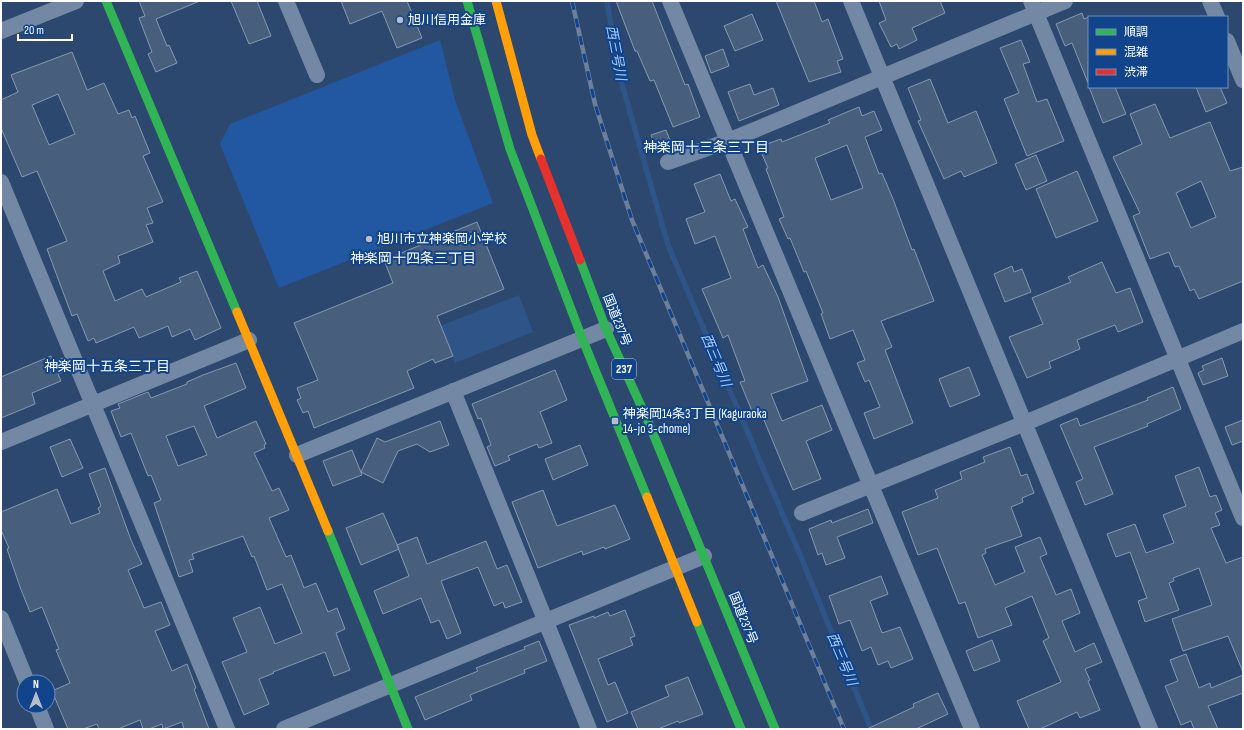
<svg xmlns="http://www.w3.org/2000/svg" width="1244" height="730" font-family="'Sofia Sans Condensed','Noto Sans JP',sans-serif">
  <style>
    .green { fill: #2258a1 }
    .water { fill: #2f5487 }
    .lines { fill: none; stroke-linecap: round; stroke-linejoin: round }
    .stream { stroke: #2f5487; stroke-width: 5.5 }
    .building { fill: #475e7d; stroke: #8799b2; fill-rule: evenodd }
    .street { stroke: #7388a4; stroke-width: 16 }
    .fast { stroke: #30b455; stroke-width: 9 }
    .slow { stroke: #ff9f0a; stroke-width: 9 }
    .jam { stroke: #e5322d; stroke-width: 9 }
    .rail-casing { stroke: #6c7f9b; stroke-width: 4.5 }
    .rail { stroke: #11448a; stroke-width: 3; stroke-dasharray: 9; stroke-linecap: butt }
    .poi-dot { fill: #b5bfcd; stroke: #11448a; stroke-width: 1.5 }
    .labels { text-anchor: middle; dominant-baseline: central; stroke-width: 4; stroke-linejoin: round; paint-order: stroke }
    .shield { fill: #11448a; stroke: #b8c7dc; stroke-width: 1 }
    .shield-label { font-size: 12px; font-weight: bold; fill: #fff }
    .poi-label { font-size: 13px; fill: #fff; stroke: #11448a; text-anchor: start }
    .street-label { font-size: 13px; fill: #fff; stroke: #11448a }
    .water-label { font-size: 14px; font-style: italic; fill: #a3c9f9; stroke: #11448a }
    .neighbourhood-label { font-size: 14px; fill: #fff; stroke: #11448a }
  </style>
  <rect width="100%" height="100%" fill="#2c486f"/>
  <path class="green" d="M440,40L455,100L493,203L279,288L220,144L230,124Z"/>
  <path class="water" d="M519,295L533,332L455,363L440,326Z"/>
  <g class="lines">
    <path class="stream" d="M607,1L618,70L668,245L803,562L871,729"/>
  </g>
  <path class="building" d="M139,1H200L156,19L167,46L169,45L177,63L156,72L148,54L152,52L139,18L145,16Z
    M231,1H257L271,36L249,44Z
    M341,1H407L422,38L397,48L382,11L350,24Z
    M616,1H652L685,85L688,84L700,117L673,127L654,80L650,81L637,51H635Z
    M776,1H814L822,22L828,19L843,59L837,61L841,72L809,82Z
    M879,1H940L945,13L912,28L917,40L899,49L897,44L891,47L879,23L886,20Z
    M1082,13L1084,19L1089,17L1088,83L1072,43L1065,46L1056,24Z
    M752,14L763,40L735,51L724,26Z
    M1021,40L1030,62L1023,64L1037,102L1047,99L1064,141L1027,156L1004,99L1019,93L1000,48Z
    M723,49L729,66L711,73L705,56Z
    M72,52L87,90L104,83L118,114L129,110L132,118L135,116L150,153L143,156L163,202L147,208L153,223L146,225L153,242L118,256L120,263L103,271L115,301L142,289L146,297L181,282L179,278L197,271L221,328L195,340L190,329L172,337L168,326L139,338L134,327L96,343L94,338L88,341L77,314L72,316L47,249L67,241L37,171L22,177L1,128V100L18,92L11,75ZM58,94L75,134L49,145L32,105Z
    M930,79L948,123L976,111L997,163L964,177L961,171L944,179L918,121L921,120L908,88Z
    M750,84L754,95L773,88L779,105L739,121L728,92Z
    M1089,87H1115L1126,114L1103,123Z
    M1196,87H1220L1227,103L1206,112Z
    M1155,104L1170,138L1210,122L1230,171L1243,167V281L1199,299L1194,289L1190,291L1179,266L1175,267L1169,252L1150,259L1133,216L1140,213L1113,157L1142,144L1130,114ZM1201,181L1216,217L1191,228L1176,193Z
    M859,107L862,116L874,111L882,130L865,137L879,174L882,173L893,199L912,250L914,249L934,301L881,321L892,347L885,350L913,423L874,439L864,413L880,407L869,380L865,382L857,363L865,360L853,330L830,339L821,314L823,313L806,271L804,272L790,238L788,239L779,219L784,217L766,169L768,168L759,147L781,139L782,142L830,123L828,120ZM847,145L863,188L831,200L815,158Z
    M666,130L673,148L658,153L651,135Z
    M1036,155L1047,181L1026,190L1015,164Z
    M1077,171L1098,221L1056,238L1036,189Z
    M720,174L731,201L735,199L748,227L743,229L758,268L763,265L778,297L808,381L771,394L782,421L822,405L832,430L806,441L821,479L793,490L759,408L752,411L740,382L745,381L728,335L723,338L702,289L731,278L715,236L695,244L686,219L705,212L694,184Z
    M477,222L504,289L437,316L453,356L435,363L433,359L407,371L414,388L314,428L308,411L303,413L297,400L301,398L297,388L318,380L294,323L393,283L384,260Z
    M1102,262L1116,293L1130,288L1143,322L1118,332L1115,325L1077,340L1080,349L1049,362L1051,368L1027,378L1009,337L1043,324L1032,298L1071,282L1068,277Z
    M1012,266L1014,272L1022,269L1031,292L1005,302L994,274Z
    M51,356L53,362L63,358L68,370L58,374L61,381L32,393L35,404L1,418V377Z
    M1222,358L1228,376L1203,385L1198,373L1204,370L1202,366Z
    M236,363L246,388L204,406L217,438L256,421L266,444L264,445L265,448L254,453L272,491L279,488L289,510L269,518L286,557L291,555L304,588L316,583L328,612L337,608L345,629L336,633L350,670L334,676L325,652L273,672L274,673L259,679L269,704L244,715L222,662L247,652L233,618L260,607L275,644L302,633L282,584L267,590L254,556L252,557L243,536L192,554L194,559L189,560L193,572L179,577L154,503L161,500L151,475L148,476L131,433L121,437L111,411L120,408L118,404L148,392L151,398L187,384V382L203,375ZM194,426L207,455L178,466L166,436Z
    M969,367L980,395L950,407L939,379Z
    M555,370L567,400L540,412L552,443L539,448L537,444L508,456L510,460L495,466L487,447L491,445L481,418L478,419L472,404Z
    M1173,387L1181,409L1147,424L1148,426L1094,447L1113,494L1085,505L1076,482L1083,479L1060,425L1077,418L1080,426L1148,400L1147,398Z
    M1243,420V441L1232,445L1225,427Z
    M440,421L449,445L430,452L417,444L398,451L383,483L361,472L377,438L385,442Z
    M70,439L83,468L62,477L50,447Z
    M580,445L588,465L553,480L545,459Z
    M1010,447L1021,476L1027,474L1034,493L1022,498L1023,502L1011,507L1022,536L985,549L986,553L982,555L995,585L1025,572L1015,547L1040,537L1047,554L1040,557L1056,595L1071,589L1080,613L1062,621L1075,652L1094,643L1102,662L1085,669L1090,680L1088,681L1100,710L1080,718L1077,712L1040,729H1029L1017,701L1061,682L1043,641L1049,638L1032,596L1005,608L1012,625L978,638L965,602L959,604L937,548L918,555L902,512L938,498L935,490L962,479L960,472L985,462L983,457Z
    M352,450L362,475L333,486L323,461Z
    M1199,467L1210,497L1216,495L1222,510L1215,513L1220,525L1211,528L1226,563L1243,557V672L1228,636L1183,651L1172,619L1212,605L1199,568L1173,578L1174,581L1169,583L1179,610L1145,622L1138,601L1147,598L1130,552L1116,557L1107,534L1135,524L1146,553L1174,543L1163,515L1186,506L1175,476Z
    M105,468L131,540L142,564L128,570L144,608L161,602L170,625L155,631L172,671L187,664L196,688L194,689L209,729H184L182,722L163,729L162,724L149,729H143L140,720L118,729H99L97,724L83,729H68L52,691L70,683L56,650L59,649L42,607L30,612L20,587L7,549L9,548L1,530V512L57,489L71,524L100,513L98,508L101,506L89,474Z
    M543,490L557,526L615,505L630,539L605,549L604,547L583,555L582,551L538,568L512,502Z
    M868,509L873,523L837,537L845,558L826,565L822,553L818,555L809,529L831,520L832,523Z
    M383,513L399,549L361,565L346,528Z
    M417,537L427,564L486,541L497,569L507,565L522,602L505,608L503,602L494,606L478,567L441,581L461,633L447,639L439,620L431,623L421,598L383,614L374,591L409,576L397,545Z
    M881,576L888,594L870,601L882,633L900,627L913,659L891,668L888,661L878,665L871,647L862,651L850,620L839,624L829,596Z
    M625,610L635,636L630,638L633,645L598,659L608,685L615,682L628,713L607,722L569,625L594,616V618L608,612L610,616Z
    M992,640L1000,661L974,671L966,651Z
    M539,641L547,661L524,670L525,673L470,695L472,700L425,720L415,697L478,671L476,668L525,649L524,647Z
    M1186,654L1199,688L1210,683L1211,688L1243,675V693L1208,706L1218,729H1194L1191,721L1181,725L1165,686L1178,681L1170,660Z
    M688,677L703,714L679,723L678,721L658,729H638L631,712L669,696L665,686Z
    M938,693L948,714L916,729H867L914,707L913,704Z"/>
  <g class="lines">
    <path class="street" d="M286,1L317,75
      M670,1L972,729
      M851,1L1150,729
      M1031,1L1243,518
      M1210,1L1217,17
      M1,31L76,1
      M1227,41L1243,80
      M668,162L728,141L1065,1
      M1,182L227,729
      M453,391L589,729
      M1,442L249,340
      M297,455L606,329
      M802,513L1025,423L1243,331
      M1,618L27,682
      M37,706L46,729
      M284,729L704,556"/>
    <path class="fast" d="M106,1L237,312
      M467,1L510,149L582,338L647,497
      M580,260L606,329L647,419L775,729
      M328,531L408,729
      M697,622L741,729"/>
    <path class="slow" d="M496,1L532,135L541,159
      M237,312L328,531
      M647,497L697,622"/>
    <path class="jam" d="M541,159L580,260"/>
    <g class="rail-casing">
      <path id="rail" d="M572,1L595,104L632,220L844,729"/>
    </g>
    <use href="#rail" class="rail"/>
  </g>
  <g class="poi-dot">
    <circle cx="400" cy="20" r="4"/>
    <circle cx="369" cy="239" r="4"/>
    <rect x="611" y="417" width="8" height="8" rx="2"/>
  </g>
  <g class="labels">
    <rect class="shield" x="612" y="359" width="24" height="20" rx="3"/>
    <g class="shield-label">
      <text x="624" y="369">237</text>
    </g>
    <g class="poi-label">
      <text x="408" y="20">旭川信用金庫</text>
      <text x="377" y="239">旭川市立神楽岡小学校</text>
      <text x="623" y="414">神楽岡14条3丁目 (Kaguraoka<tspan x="623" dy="15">14-jo 3-chome)</tspan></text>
    </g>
    <g class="street-label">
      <text transform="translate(617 320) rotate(68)">国道237号</text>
      <text transform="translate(743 618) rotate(68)">国道237号</text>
    </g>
    <g class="water-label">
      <text transform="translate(616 53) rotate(79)">西三号川</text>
      <text transform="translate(716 360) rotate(67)">西三号川</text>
      <text transform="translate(842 659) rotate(67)">西三号川</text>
    </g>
    <g class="neighbourhood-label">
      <text x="706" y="147">神楽岡十三条三丁目</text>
      <text x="413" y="258">神楽岡十四条三丁目</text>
      <text x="107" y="366">神楽岡十五条三丁目</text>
    </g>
  </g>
  <rect width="1244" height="730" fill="none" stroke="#ffffff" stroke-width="4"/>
  <rect x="1088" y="16" width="140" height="72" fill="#11448a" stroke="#708fb9"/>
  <rect x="1096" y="29" width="20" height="6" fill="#30b455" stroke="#708fb9"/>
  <text x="1124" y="36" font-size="12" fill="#ffffff">順調</text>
  <rect x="1096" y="49" width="20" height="6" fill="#ff9f0a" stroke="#708fb9"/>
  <text x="1124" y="56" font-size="12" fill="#ffffff">混雑</text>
  <rect x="1096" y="69" width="20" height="6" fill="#e5322d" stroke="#708fb9"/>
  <text x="1124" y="76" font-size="12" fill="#ffffff">渋滞</text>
  <g transform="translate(36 694)"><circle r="19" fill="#11448a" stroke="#708fb9"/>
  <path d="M0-3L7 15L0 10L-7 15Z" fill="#b5bfcd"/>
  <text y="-6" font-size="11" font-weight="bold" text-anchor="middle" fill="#ffffff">N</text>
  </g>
  <path d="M18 34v6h54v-6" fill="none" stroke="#ffffff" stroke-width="2"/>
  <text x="24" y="34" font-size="12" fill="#ffffff" stroke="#11448a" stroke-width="3" paint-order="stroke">20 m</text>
</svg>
